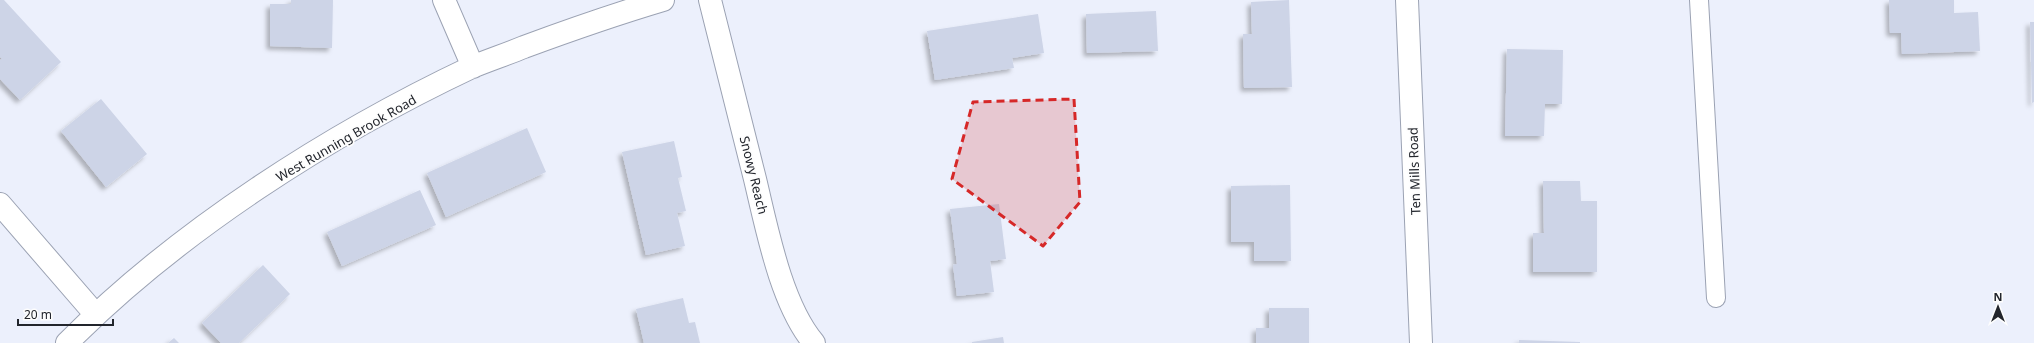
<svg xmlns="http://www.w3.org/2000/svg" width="2034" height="343" font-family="'Noto Sans',sans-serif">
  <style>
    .building { fill: #cdd4e7; filter: url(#shadow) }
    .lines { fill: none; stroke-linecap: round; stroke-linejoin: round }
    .lane-casing { stroke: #9ba2b3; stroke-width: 20 }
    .street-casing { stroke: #9ba2b3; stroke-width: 24 }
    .secondary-casing { stroke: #9ba2b3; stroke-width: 24 }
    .lane { stroke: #fff; stroke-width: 18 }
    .street { stroke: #fff; stroke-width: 22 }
    .secondary { stroke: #fff; stroke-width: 22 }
    .marked { fill: #d62828; fill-opacity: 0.2; stroke: #d62828; stroke-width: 3; stroke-dasharray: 8 5; stroke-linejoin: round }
    .labels { text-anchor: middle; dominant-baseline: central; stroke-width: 3.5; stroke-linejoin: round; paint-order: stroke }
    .street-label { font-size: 13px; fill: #22252c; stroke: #fdfdfd }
  </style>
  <defs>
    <filter id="shadow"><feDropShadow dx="-3.5" dy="3.5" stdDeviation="2" flood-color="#0004"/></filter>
  </defs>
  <rect width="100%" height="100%" fill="#ecf0fc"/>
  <path class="building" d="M0,0H4L61,62L20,100L0,79V60L2,59L0,57Z
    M291,0H333L332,48L270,46V4H291Z
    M1289,0L1292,87L1244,88L1243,34H1252L1251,2Z
    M1889,0H1954V13L1978,12L1980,51L1902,54L1901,33H1890Z
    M1156,11L1158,51L1087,53L1086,14Z
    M1038,14L1044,53L1012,58L1014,68L935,80L927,31Z
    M2030,22H2034V102L2032,103Z
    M1507,49L1563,50L1562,104H1545L1544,136H1505Z
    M101,99L147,154L106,187L61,131Z
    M527,128L546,172L446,217L427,173Z
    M674,141L682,177L678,178L686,211L677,213L685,246L646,255L622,152Z
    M1543,181H1580L1581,201H1597V272H1533V233H1544Z
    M1290,185L1291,261H1254V242H1231V186Z
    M420,190L436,225L342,266L327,232Z
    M999,204L1006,259L990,261L994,292L957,296L953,265L957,264L950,209Z
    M263,265L290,294L239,343H221L202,323Z
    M683,298L689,323L695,322L700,343H644L636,309Z
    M1269,308H1309V343H1256V328H1269Z
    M1003,337L1004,343H972V342Z
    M174,338L179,343H168Z
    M1519,340L1580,342V343H1519Z"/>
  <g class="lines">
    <g class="lane-casing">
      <path id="lane" d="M1699,0L1716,298"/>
    </g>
    <g class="street-casing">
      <path id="street" d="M444,0L473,67
        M710,0C725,60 740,119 755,179C767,229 781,304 814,343
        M0,204L96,315
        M67,343C178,231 330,134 472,67C489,60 507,54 524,47C570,30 616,14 663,0"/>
    </g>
    <g class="secondary-casing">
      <path id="secondary" d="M1407,0L1421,343"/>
    </g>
    <use href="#lane" class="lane"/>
    <use href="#street" class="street"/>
    <use href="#secondary" class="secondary"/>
  </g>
  <path class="marked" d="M1074,99L1080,202L1043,246L952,179L973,102Z"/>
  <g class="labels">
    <g class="street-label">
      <text transform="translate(346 138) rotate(-30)">West Running Brook Road</text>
      <text transform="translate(1414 171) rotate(-92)">Ten Mills Road</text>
      <text transform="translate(754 175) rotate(76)">Snowy Reach</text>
    </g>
  </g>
  <g transform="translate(1998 307)" stroke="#fdfdfd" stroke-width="3" paint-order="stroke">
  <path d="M0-3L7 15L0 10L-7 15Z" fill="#22252c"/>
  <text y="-6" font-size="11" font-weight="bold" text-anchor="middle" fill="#22252c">N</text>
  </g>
  <path d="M18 319v6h95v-6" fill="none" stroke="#22252c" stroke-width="2"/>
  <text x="24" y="319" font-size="12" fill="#22252c" stroke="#fdfdfd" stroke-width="3" paint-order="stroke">20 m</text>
</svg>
